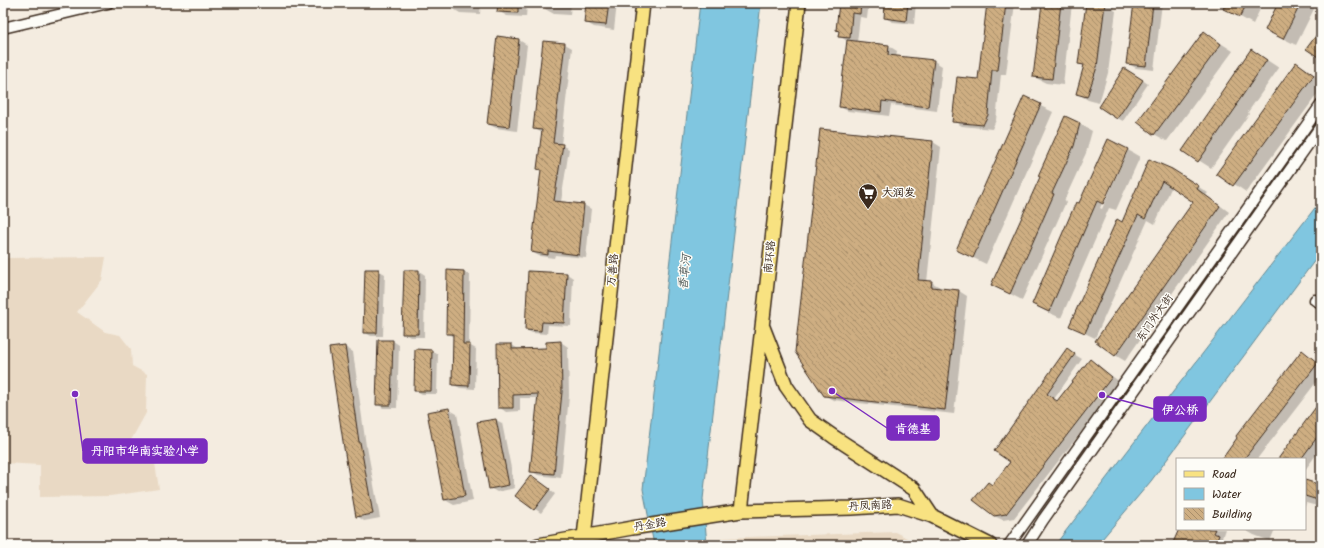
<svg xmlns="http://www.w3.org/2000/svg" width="1324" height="548" font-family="Kalam,'LXGW WenKai TC',sans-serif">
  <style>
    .built { fill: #e9d9c4 }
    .water { fill: #80c6e0; stroke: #648892 }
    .shadow { fill: #0003 }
    .building { fill: url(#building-back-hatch); stroke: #3b2a1e }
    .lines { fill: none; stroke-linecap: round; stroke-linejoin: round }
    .minor-casing { stroke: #3b2a1e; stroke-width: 13 }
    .major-casing { stroke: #3b2a1e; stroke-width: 16 }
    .minor { stroke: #fdfcf7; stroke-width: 10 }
    .major { stroke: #f8e281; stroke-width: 13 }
    .labels { text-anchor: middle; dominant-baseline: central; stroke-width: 3; stroke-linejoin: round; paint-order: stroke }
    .poi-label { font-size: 11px; font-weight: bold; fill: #3b2a1e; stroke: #fdfcf7; text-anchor: start }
    .street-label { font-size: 11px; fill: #3b2a1e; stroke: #fdfcf7 }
    .water-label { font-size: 12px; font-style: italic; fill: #505958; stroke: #fdfcf7 }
    .leader { fill: none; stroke: #7b2cbf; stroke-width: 1.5 }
    .callout-dot { fill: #7b2cbf; stroke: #fdfcf7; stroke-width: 1.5 }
    .callout { fill: #7b2cbf; stroke: #7b2cbf; stroke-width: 1.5 }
    .callout-label { font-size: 12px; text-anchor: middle; font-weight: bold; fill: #fff }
  </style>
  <defs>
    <pattern id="building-back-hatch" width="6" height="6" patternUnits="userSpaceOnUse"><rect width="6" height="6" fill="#ceae82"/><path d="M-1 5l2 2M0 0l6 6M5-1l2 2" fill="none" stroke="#a88e6a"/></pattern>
  </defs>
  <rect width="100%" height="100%" fill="#f4ece0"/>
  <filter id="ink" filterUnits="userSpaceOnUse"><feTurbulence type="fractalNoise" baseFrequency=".025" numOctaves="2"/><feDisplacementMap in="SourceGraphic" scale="8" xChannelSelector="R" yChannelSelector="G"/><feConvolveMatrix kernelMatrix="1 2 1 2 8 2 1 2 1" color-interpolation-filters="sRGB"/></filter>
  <g filter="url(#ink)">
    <path class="built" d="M106,257L102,280L77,312L105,332L120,335L131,349L132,366L147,374L146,413L130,442L152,444L159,489L110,496L40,497V465L3,463V258Z
      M895,532L921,545H722L721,538Z"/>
    <path class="water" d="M700,3H761L703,499L707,545H654L643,489Z
      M1321,200V252L1151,481L1097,545H1055Z"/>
    <path class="shadow" d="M452,3H481L480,14L460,13L452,8Z
      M499,3H527L526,17L507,16L498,11Z
      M546,3H571L570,15L554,14L545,9Z
      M587,3H617L614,30L594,27L585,22Z
      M840,3H869L867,18L860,17L857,42L889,46L897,51L896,57L934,61L942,66L937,111L891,105L889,116L848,111L840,107L847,41L839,36Z
      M886,3H916L914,24L893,22L885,18Z
      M988,3H1015L1006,74H1001L996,120L992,129L962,126L953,121L978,80Z
      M1043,3H1072L1063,85L1046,83L1034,77Z
      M1087,3H1115L1114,10L1116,11L1108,73L1099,103L1088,100L1077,93L1085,66L1079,64Z
      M1135,3H1162L1154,70L1136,68L1127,63Z
      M1227,3H1263L1253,24L1224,8Z
      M1279,3H1317L1296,45L1278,36Z
      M1205,33L1233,51L1167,141L1154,134Z
      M519,40L527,45L517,131L496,128L488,124Z
      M544,42L565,44L572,48L561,145L569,149L561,202L584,205L591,209L586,258L555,255L554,258L539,256L532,252L542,171L538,169L543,133L534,129Z
      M1252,50L1279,68L1248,112L1249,114L1211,168L1184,151Z
      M1297,64L1321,79V89L1246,192L1218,173Z
      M1131,72L1148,84L1123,121L1117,118Z
      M1024,98L1053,112L986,264L957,250Z
      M1080,124L1092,131L1086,153L1064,201L1066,202L1022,300L993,285L1041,177Z
      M821,130L933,142L941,147L927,282H931L940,287V289L959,291L967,296L954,414L833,400L824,395Z
      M1127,149L1100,208L1102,209L1128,150L1140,157L1116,210L1109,208L1061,318L1045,311L1033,304L1079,205Z
      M1150,160L1182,176L1208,193L1206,195L1229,212L1125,361L1115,355L1194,201L1172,186L1155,224L1148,220L1095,338L1070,326L1122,223Z
      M378,270L385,274L383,336H371L364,332Z
      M419,271L425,275L424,337H410L403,333Z
      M464,272L470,275L469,345L476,349L475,389L460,388L454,385L453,337L447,333Z
      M567,274L573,278L571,326L548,325L547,334L532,333L526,330Z
      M379,341H393L399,345L397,408H383L377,404Z
      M561,342L568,347L569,396L561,478L538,475L531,471L538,398H520V411L506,412L499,407L512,345L520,350L547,349Z
      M345,347L353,352L366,446L367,447L380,518L364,521L357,516L331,349Z
      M1067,350L1082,359L1054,399L1058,402L1090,360L1120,382L1014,518L1003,520L994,516L993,486L1012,462Z
      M432,351L438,354L437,394H422L415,390Z
      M1302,352L1321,365V376L1257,459H1223Z
      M1321,402V448L1305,470V459H1279Z
      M448,409L457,414L473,501L454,505L445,500Z
      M496,420L502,423L515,488L497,492L490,488Z
      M537,480L555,494L541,513L516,496Z
      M1305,480L1320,486L1321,485V503L1318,502L1317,506L1306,503L1305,507Z
      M1180,529H1225L1222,538L1227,541L1226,545H1173Z
      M1246,529H1275L1270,541L1254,535L1245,530Z
      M1321,537V545H1318Z"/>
    <path class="building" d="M498,3H518V13L497,12Z
      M586,3H609L606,25L584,23Z
      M839,3H861L860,14L852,13L850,38L838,37L839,31L836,30Z
      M885,3H908L906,21L884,18Z
      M987,3H1006L998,70H992L988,115L983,125L952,122L957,77L978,79Z
      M1042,3H1061L1052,79L1033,77Z
      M1086,3L1105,4L1097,67L1087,97L1076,94L1084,65L1078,64Z
      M1134,3H1153L1146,66L1126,64Z
      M1226,3H1247L1240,17L1223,9Z
      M1278,3H1301L1283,39L1265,30Z
      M1321,29V59L1306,49Z
      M1204,31L1221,44L1154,135L1137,122Z
      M497,36L519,39L509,127L487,124Z
      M847,40L889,45L888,55L934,60L928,107L882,101L881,112L839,107Z
      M543,41L565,43L553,143L563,144L554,201L584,204L579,255L548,251V255L531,252L541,170L537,169L542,130L533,129Z
      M1251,49L1267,60L1236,105L1237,106L1198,162L1182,151L1221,95L1220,94Z
      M1296,62L1314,75L1233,186L1216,174Z
      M1124,68L1143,80L1117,119L1099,107Z
      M1024,96L1041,104L973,258L956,250Z
      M1065,116L1080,123L1074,146L1052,193L1054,194L1010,294L991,285L1040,177L1038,176Z
      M820,129L933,141L918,280L932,281L931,287L959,290L945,410L824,396L795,352Z
      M1108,139L1128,149L1103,204L1097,201L1049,312L1032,304L1076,202L1079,203Z
      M1149,159L1172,169L1199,186L1197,189L1220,206L1115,356L1095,341L1193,202L1162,181L1145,219L1138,215L1085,333L1069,326L1117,219L1122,222Z
      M365,269H379L377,333H363Z
      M404,270H419L418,334H402Z
      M447,270L464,271L463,344H470L469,386L452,385L453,334H446Z
      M528,271L567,273L564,323L542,322L541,331L525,330Z
      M378,340H393L391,405H376Z
      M561,341L562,392L554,474L530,472L538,394L513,395V408H498L497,344H512V349L546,348V342Z
      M345,346L359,442H360L373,514L356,517L344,448L329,348Z
      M1067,348L1075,354L1047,394L1057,401L1090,359L1112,377L1006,514L994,516L973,500L988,482L992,485L1010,462L994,451Z
      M415,349L432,350L431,391H414Z
      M1302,350L1318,363L1244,459H1222L1237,438L1236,436Z
      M1321,400V432L1301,459H1278Z
      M449,408L465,496L444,500L427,412Z
      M496,419L509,485L489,489L477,422Z
      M531,475L550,489L534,510L515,496Z
      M1305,480L1321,485V501L1305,496Z
      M1179,529H1215L1213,533L1219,535L1215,545H1172Z"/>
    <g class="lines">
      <g class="minor-casing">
        <path id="minor" d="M3,28L108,3
          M1315,300L1321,303
          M1009,545L1321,105
          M1027,545L1043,520L1321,126"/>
      </g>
      <g class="major-casing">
        <path id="major" d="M763,327L786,386L810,420L834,437L914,489L932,516
          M741,511L799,3
          M584,537L643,3
          M538,545L632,528L741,511L852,508L898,505L932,516L990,545"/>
      </g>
      <use href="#minor" class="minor"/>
      <use href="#major" class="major"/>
    </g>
  </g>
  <defs>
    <g id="supermarket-pin" transform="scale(1)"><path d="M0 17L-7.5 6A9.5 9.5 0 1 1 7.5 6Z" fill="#3b2a1e" stroke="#fdfcf7"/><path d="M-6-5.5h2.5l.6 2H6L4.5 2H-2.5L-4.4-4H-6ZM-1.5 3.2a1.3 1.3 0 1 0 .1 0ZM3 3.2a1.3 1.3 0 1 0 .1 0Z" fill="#fff"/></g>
  </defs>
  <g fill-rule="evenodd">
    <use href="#supermarket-pin" x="868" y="193"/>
  </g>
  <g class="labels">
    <g class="poi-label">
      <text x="882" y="193">大润发</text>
    </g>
    <g class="street-label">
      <text transform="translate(770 257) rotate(-84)">南环路</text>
      <text transform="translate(613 270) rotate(-84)">万善路</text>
      <text transform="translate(1155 318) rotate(-55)">东门外大街</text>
      <text transform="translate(870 506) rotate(-3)">丹凤南路</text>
      <text transform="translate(650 525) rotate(-10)">丹金路</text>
    </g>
    <g class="water-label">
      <text transform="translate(685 272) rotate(-84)">香草河</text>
    </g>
  </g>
  <path class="leader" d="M1102 395L1154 409M832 391L887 428M75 394L83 451"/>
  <g class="callout-dot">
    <circle cx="1102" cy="395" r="4"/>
    <circle cx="832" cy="391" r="4"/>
    <circle cx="75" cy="394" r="4"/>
  </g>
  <g class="callout">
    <rect x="1154" y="397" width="52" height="24" rx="4"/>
    <rect x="887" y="416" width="52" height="24" rx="4"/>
    <rect x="83" y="439" width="124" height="24" rx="4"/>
  </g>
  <g class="callout-label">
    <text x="1180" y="414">伊公桥</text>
    <text x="913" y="433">肯德基</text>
    <text x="145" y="455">丹阳市华南实验小学</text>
  </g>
  <rect width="1324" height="548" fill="none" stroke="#fdfcf7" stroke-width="16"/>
  <rect x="8" y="8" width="1308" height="532" fill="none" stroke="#3b2a1e" stroke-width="1.5" filter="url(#ink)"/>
  <rect x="1176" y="458" width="130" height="72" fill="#fdfcf7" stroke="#afa8a0"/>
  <rect x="1184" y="471" width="20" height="6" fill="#f8e281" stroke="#afa8a0"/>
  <text x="1212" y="478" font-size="12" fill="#3b2a1e">Road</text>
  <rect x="1184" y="488" width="20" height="12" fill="#80c6e0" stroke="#afa8a0"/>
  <text x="1212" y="498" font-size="12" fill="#3b2a1e">Water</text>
  <rect x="1184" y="508" width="20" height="12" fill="url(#building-back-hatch)" stroke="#afa8a0"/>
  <text x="1212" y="518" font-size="12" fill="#3b2a1e">Building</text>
</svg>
